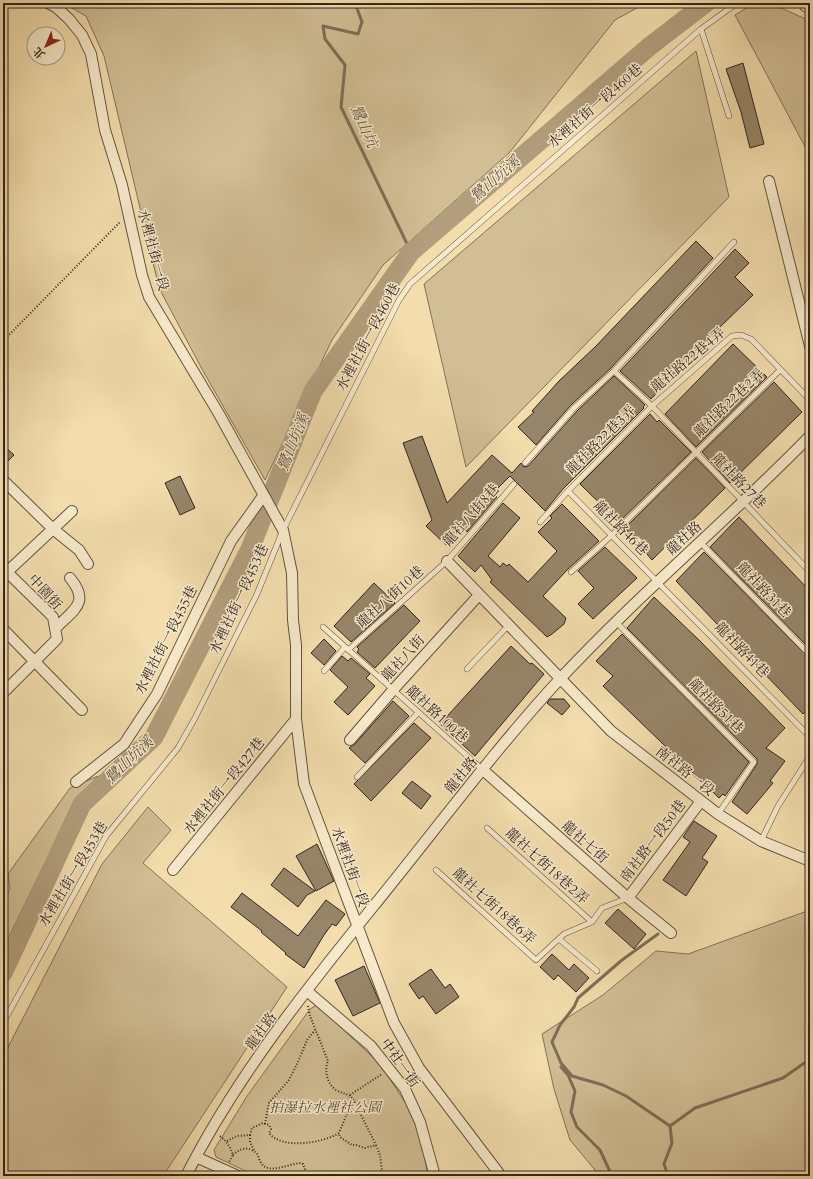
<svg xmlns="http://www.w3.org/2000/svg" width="813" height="1179" font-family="Cardo,'Noto Serif TC',serif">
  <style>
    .green { fill: #d2be95; stroke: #82725a }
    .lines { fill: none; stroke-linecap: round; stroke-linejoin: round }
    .stream { stroke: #7f6e57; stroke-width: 3 }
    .river { stroke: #b29e7d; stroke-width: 19 }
    .building { fill: #978569; stroke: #33251f }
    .lane-casing { stroke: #635342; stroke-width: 6 }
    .street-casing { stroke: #635342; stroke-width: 12 }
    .highway-casing { stroke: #33251f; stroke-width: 20 }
    .path { stroke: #33251f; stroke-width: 2; stroke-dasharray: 1 2; stroke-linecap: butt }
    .lane { stroke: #f7e9ca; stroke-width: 5 }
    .street { stroke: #f7e9ca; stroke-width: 10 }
    .highway { stroke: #f3ddad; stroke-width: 19 }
    .labels { text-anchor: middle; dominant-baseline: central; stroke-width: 3; stroke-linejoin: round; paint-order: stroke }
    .street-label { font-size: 14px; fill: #33251f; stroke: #f7e9ca }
    .park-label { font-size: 14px; font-style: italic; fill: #5b4b3c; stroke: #f7e9ca }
    .water-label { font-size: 15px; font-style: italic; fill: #5f4f40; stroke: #f7e9ca }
  </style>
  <rect width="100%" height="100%" fill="#f3ddad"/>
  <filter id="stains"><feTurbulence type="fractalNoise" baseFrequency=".005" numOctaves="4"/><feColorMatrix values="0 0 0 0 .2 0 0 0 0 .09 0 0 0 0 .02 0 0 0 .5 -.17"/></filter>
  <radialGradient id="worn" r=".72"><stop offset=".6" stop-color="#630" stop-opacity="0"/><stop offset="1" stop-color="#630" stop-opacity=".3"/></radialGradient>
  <path class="green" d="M63,3H646L615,20L510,152L383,265L332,340L265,480L202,369L159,288L104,56L86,16Z
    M755,3H770L810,21V156L735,15Z
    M696,51L729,197L466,467L424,284Z
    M98,776L75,801L3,949V900L10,889L8,874L70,788Z
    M148,807L171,830L143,863L287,987L163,1176H3V1057L102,864Z
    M810,910V1176H600L570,1140L554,1089L542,1034L603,995L656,951L688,954Z
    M317,1005L380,1064L418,1122L428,1176H256L216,1157L214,1150L247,1096L310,1009Z"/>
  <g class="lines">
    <path class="stream" d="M355,3L362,22L358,34L323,26L325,39L345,65L341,107L411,252
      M658,934L622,960L578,998L574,1007L560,1025L552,1042L561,1063L572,1076L603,1085L626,1096L670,1126L672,1143L664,1164L668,1176
      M561,1067L568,1075L575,1091L571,1112L577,1127L600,1150L612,1176
      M670,1126L695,1108L783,1078L810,1059"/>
    <path class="river" d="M3,973L82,804L154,737L250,549L313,391L411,252L650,46L706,3"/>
  </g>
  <path class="building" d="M743,63L764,144L750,148L741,112L726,69Z
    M696,241L713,258L611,368L571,405L536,445L518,427L534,412L532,411L559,381L596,346Z
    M735,249L749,263L735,277L753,295L718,329L651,399L620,371Z
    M733,344L767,377L696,447L665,414Z
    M614,376L645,405L643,407L644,408L563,489L545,511L510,476L495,491L494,494L497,497L467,532L466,530L459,531L446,545L426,526L432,520L403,443L422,436L447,503L492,455L512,473L521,463L524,467L528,466L577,411Z
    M774,382L802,412L730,483L702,452Z
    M650,414L657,422L659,420L691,452L619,522L580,484Z
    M3,445L14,455L3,466Z
    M696,458L725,488L652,560L625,528Z
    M180,476L195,508L180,515L165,483Z
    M503,503L520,518L488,556L500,567L503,563L507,566L509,564L528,582L557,551L538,532L552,518L550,516L562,504L599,541L568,569L543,596L566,618L564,624L552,634L547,637L490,582L492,580L481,565L475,572L458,556Z
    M739,517L810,591V649L710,547Z
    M605,547L637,578L593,619L578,604L594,588L578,571Z
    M704,552L810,659V707L803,714L676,581Z
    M374,583L395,603L351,642L334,626Z
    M654,597L699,640L785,728L766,748L785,761L770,781L773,783L747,814L732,802L757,764V759L627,628Z
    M404,605L420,621L375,668L357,652L359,649L357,647Z
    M622,634L749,762L725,796L723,794L719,798L603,686L613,676L596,661Z
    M324,639L336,651L324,665L311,653Z
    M511,646L530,664L532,663L544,674L475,756L440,724Z
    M342,656L348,661L351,658L370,674L366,678L375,686L348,715L334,702L348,687L330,670Z
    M550,699H564L570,706L562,715L547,703Z
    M393,701L409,716L365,763L349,748L355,744Z
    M414,723L431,738L371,801L354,784Z
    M412,781L431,796L421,809L402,793Z
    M694,821L717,836L702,858L708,862L686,896L663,880L690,842L683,837Z
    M317,844L334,881L316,891L296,856Z
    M284,868L315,891L307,895L298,907L271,885Z
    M242,893L298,936L326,900L345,914L336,926L332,924L324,935L304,968L285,954L286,953L261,932L262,931L231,907Z
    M618,909L646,934L634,949L605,923Z
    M552,954L569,970L574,964L589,978L576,992L558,975L554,980L540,967Z
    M364,966L380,1003L353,1016L335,980Z
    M431,969L445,988L450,984L459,997L436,1014L423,996L419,999L409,984Z"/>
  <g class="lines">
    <g class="lane-casing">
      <path id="lane" d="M701,29L729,116
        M614,371L652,406L810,572
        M525,463L574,408L614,371L734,242
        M568,491L810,737
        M540,522L568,491L652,406L732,336L741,335L751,339L810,400
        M701,543L810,655
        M571,572L611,536L780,370
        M616,622L754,762L718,814
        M323,627L483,770
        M348,650L447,561L514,484
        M467,669L508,626
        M324,671L345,647
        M357,777L418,713
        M487,828L592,922
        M761,841L778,806L810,756
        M436,870L536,960L564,934L592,922L602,908L628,898
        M559,939L597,971
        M3,1023L106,836L178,748L195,718L257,594L283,530L399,300L410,284L701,29L737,3
        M189,1171L198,1176"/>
    </g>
    <g class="street-casing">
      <path id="street" d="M48,3L57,8L69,19L82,35L91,54L105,130L122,185L142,275L149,297L219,414L283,530L292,573L293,620L296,645V719L304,784L394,1023L419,1068L501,1176
        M769,181L810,346
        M3,480L53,529L79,550L88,564
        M447,561L611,731L718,814L761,841L810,861
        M3,568L53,617L57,639L3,693
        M7,572L72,511
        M3,629L82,710
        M55,629C73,610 91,603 70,578
        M350,740L393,690L479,595
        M483,770L628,898L671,933
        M76,782L124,744L157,694L231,541L263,496
        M173,870L296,719
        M628,898L701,801
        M307,991L371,1046L405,1089L420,1122L435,1176
        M196,1157L238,1176
        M186,1176C235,1079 304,992 372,908C434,832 492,753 558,681C638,595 728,520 810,436"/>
    </g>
    <g class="highway-casing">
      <path id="highway" d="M808,3L810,4"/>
    </g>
    <path class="path" d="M3,341L120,222
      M308,1006L310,1016L328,1061C324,1070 327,1084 336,1090C343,1094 348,1093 353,1099L339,1133
      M350,1095L382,1074
      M353,1099L376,1145
      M265,1124L269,1103L289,1080L298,1062L307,1040L315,1030
      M250,1135V1142L254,1150
      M220,1136C227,1142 230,1146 233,1155L229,1162
      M227,1141L237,1136L250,1135L252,1128L263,1123L269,1125L271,1129L269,1133C282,1150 323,1143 339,1133L340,1137L352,1145H356L365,1148L376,1145L380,1155L382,1170L374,1176
      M233,1155C241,1147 250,1146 258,1155C263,1179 285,1164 301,1163L303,1164L308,1176"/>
    <use href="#lane" class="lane"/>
    <use href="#street" class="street"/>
    <use href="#highway" class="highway"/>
  </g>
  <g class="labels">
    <g class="street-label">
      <text transform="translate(595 106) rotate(-41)">水裡社街一段460巷</text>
      <text transform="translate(153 250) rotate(75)">水裡社街一段</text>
      <text transform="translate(368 337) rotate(-62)">水裡社街一段460巷</text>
      <text transform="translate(688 360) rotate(-40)">龍社路22巷4弄</text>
      <text transform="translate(729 403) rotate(-44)">龍社路22巷2弄</text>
      <text transform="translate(601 440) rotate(-45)">龍社路22巷3弄</text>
      <text transform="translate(739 481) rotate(46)">龍社路27巷</text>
      <text transform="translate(471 515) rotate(-49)">龍社八街8巷</text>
      <text transform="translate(621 528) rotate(45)">龍社路46巷</text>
      <text transform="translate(684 538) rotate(-42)">龍社路</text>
      <text transform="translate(764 590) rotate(46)">龍社路31巷</text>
      <text transform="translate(45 592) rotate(47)">中園街</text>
      <text transform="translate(390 597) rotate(-42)">龍社八街10巷</text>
      <text transform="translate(239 599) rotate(-65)">水裡社街一段453巷</text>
      <text transform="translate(166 640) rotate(-63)">水裡社街一段455巷</text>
      <text transform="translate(742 650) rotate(46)">龍社路41巷</text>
      <text transform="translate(403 658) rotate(-48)">龍社八街</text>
      <text transform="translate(716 706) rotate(45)">龍社路51巷</text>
      <text transform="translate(437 714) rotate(42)">龍社路100巷</text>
      <text transform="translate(685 771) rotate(38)">南社路一段</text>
      <text transform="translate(461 775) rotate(-51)">龍社路</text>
      <text transform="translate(224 786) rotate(-51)">水裡社街一段427巷</text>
      <text transform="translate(653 841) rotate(-53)">南社路一段50巷</text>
      <text transform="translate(585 842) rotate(41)">龍社七街</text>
      <text transform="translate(547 866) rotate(42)">龍社七街18巷2弄</text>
      <text transform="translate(350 867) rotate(70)">水裡社街一段</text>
      <text transform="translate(73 874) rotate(-59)">水裡社街一段453巷</text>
      <text transform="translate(494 906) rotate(42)">龍社七街18巷6弄</text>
      <text transform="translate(261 1031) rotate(-54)">龍社路</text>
      <text transform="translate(400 1063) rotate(54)">中社一街</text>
    </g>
    <g class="park-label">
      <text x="325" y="1107">拍瀑拉水裡社公園</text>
    </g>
    <g class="water-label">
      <text transform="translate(364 126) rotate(66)">鷺山坑</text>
      <text transform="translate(495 179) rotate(-41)">鷺山坑溪</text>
      <text transform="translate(293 442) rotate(-68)">鷺山坑溪</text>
      <text transform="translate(129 760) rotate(-44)">鷺山坑溪</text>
    </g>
  </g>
  <rect width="813" height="1179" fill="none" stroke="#f3ddad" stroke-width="16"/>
  <rect x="4" y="4" width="805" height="1171" fill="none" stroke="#33251f" stroke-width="2"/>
  <rect x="8" y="8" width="797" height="1163" fill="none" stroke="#33251f"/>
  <g transform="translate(46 46) rotate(224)"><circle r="19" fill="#f7e9ca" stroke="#a99b86"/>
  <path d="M0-3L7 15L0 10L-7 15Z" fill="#8f2418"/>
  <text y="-6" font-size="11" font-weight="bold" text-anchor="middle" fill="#33251f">北</text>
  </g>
  <rect width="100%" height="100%" filter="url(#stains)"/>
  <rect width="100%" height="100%" fill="url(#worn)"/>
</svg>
